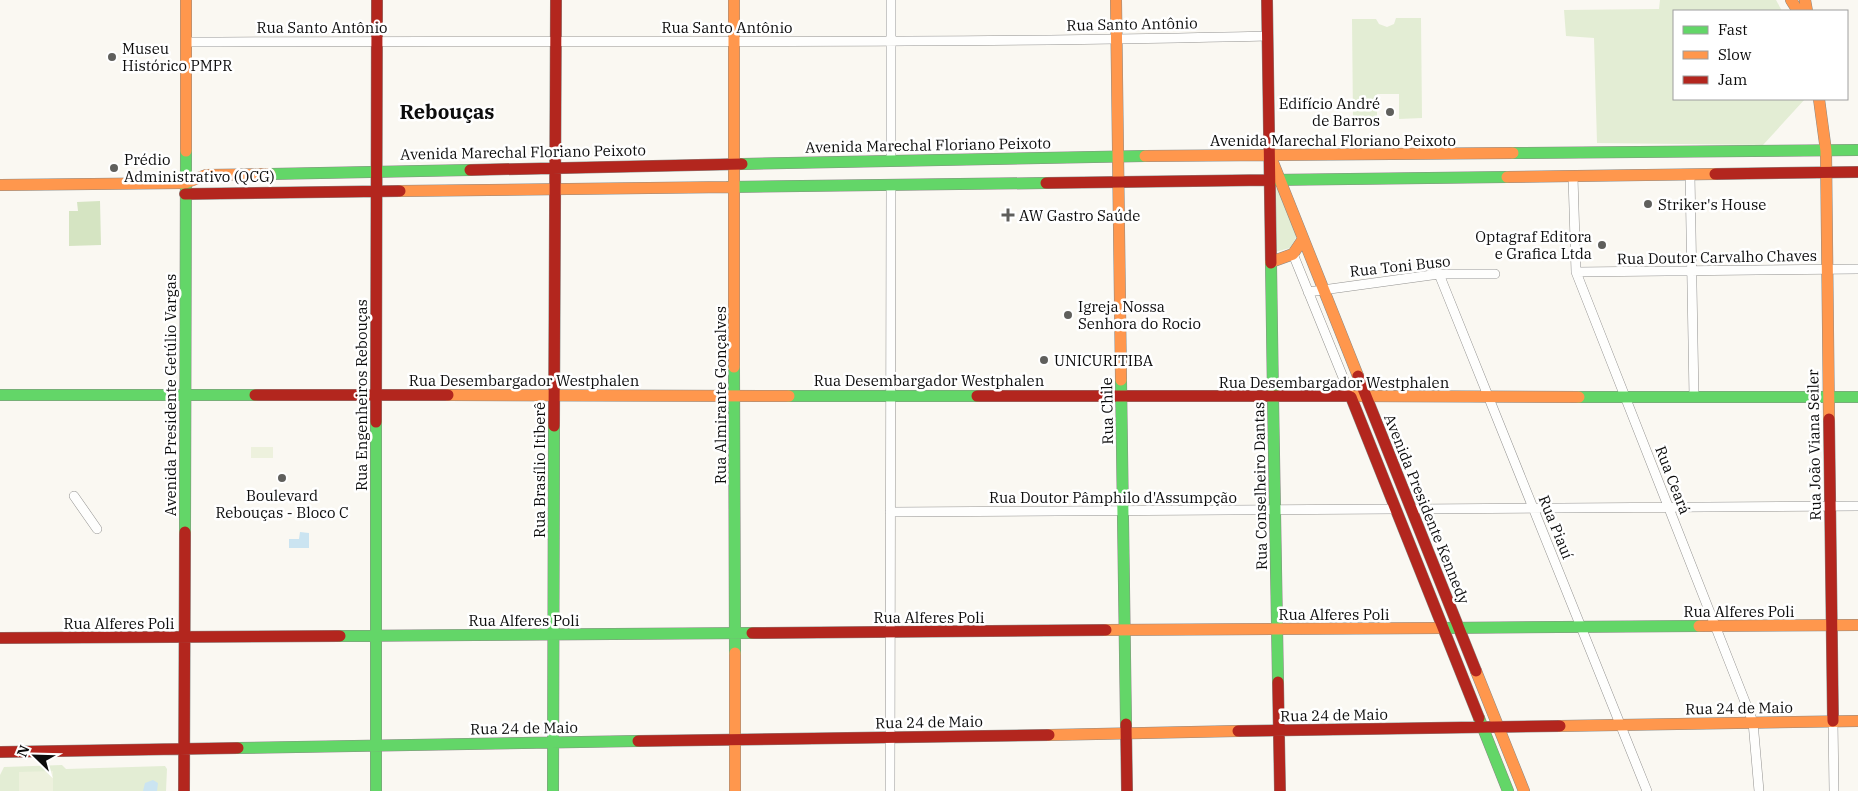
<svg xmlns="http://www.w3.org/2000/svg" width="1858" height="791" font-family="'IBM Plex Serif',serif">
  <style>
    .green { fill: #e3edd4 }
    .forest { fill: #d5e4c2 }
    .pitch { fill: #edf1dd }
    .water { fill: #cbe4f1 }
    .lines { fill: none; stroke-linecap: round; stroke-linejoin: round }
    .street-casing { stroke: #939290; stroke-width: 10 }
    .fast-casing { stroke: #8a8986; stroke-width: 12 }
    .slow-casing { stroke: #8a8986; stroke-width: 12 }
    .jam-casing { stroke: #8a8986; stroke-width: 12 }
    .street { stroke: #fefefd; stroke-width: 9 }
    .fast { stroke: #63d668; stroke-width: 11 }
    .slow { stroke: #ff974d; stroke-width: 11 }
    .jam { stroke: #b3261e; stroke-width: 11 }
    .poi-dot { fill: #5f5f5c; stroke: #fff; stroke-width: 2 }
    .labels { text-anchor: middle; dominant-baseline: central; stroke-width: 5; stroke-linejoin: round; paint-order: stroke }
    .street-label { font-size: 15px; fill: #0c0c0c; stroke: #fff }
    .poi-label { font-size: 15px; fill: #0c0c0c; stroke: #fff; text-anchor: start }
    .district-label { font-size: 20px; font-weight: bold; fill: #0c0c0c; stroke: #fff }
  </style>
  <rect width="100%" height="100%" fill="#faf8f2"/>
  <path class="green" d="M1660,0H1776L1782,11H1674V99H1805L1763,145L1597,143L1594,38L1566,36L1564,10L1659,9Z
    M1396,18H1421L1422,118L1399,119V94H1377V119L1353,120L1352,19H1376L1379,24L1387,27L1394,24Z
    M1274,188H1278L1297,236L1290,248L1275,252Z
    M62,765L66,769L165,766L167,769L166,791H0V775L4,767Z"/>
  <path class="forest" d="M100,201L101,245L69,246V211H78L77,202Z"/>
  <path class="pitch" d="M251,447H273V458H251Z
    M53,771V791H19V772Z"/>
  <path class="water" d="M300,532L309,533V548H289V539H299Z
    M153,780L158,783L157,791H143L145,783Z"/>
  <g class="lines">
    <g class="street-casing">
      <path id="street" d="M186,42C547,40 907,45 1268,36
        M891,160V0
        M1690,175L1694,397
        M1573,177L1576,272L1753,722L1759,791
        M1293,254L1351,397
        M1576,272L1858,269
        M1439,274L1647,791
        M1308,292L1439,274H1495
        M74,496L97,529
        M1411,509L1858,506
        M890,512L1396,509
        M1833,721L1834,791
        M890,791L891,186"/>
    </g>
    <g class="fast-casing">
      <path id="fast" d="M1513,153L1858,150
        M742,164L1145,156
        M270,174L470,170
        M1268,180L1507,177
        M729,187L1046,183
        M1271,263L1273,397
        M734,367L735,653
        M1121,380L1126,724
        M0,395H255
        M789,396H977
        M1273,397L1278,682
        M1579,397H1858
        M185,532L186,151
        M1443,628L1699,626
        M340,636L752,633
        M1479,718L1508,791
        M238,748L638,741
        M376,791V422
        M553,791L554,426"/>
    </g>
    <g class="slow-casing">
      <path id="slow" d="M734,0V367
        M1116,0L1121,380
        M1791,0L1798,11
        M1805,0L1807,11
        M1819,99L1826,151L1829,419
        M186,151V0
        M1270,155L1358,376
        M1145,156L1513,153
        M1507,177L1715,174
        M0,185L185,183L206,175L270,174
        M400,191L729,187
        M1271,262L1293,254L1303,239
        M448,395L789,396
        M1349,396L1579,397
        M1699,626L1858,625
        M1106,630L1443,628
        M735,653V791
        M1476,671L1524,791
        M1560,726L1858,721
        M1049,735L1238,731"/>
    </g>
    <g class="jam-casing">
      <path id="jam" d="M1267,0L1271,263
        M470,170L742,164
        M1715,174L1858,172
        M1046,183L1268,180
        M185,194L400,191
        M1358,376L1476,671
        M255,395H448
        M977,396H1349
        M1351,397L1479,718
        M1829,419L1833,721
        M376,422L377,0
        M554,426L556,0
        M752,633L1106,630
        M0,638L340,636
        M1278,682L1280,791
        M1126,724L1127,791
        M1238,731L1560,726
        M638,741L1049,735
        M0,752L238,748
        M184,791L185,532"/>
    </g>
    <use href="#street" class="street"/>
    <use href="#fast" class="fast"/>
    <use href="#slow" class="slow"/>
    <use href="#jam" class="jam"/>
  </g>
  <g class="poi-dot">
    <circle cx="112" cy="57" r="5"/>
    <circle cx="1390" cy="112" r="5"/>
    <circle cx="114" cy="168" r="5"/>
    <circle cx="1648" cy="204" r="5"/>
    <path d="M1005.5 207.5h5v5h5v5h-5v5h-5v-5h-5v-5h5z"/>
    <circle cx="1602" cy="245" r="5"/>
    <circle cx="1068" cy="315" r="5"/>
    <circle cx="1044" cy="360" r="5"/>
    <circle cx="282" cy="478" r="5"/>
  </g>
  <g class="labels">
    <g class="street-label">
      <text transform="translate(1132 24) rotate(-1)">Rua Santo Antônio</text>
      <text x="322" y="27">Rua Santo Antônio</text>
      <text x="727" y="27">Rua Santo Antônio</text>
      <text x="1333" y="140">Avenida Marechal Floriano Peixoto</text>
      <text transform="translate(928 145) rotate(-1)">Avenida Marechal Floriano Peixoto</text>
      <text transform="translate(523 152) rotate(-1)">Avenida Marechal Floriano Peixoto</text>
      <text transform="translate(1717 257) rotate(-1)">Rua Doutor Carvalho Chaves</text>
      <text transform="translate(1400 266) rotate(-6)">Rua Toni Buso</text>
      <text x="524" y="380">Rua Desembargador Westphalen</text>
      <text x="929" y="380">Rua Desembargador Westphalen</text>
      <text x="1334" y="382">Rua Desembargador Westphalen</text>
      <text transform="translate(170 395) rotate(-90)">Avenida Presidente Getúlio Vargas</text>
      <text transform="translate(361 395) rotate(-90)">Rua Engenheiros Rebouças</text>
      <text transform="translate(720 395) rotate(-90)">Rua Almirante Gonçalves</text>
      <text transform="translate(1107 411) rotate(-91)">Rua Chile</text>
      <text transform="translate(1814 445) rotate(-91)">Rua João Viana Seiler</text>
      <text transform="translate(539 470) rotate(-90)">Rua Brasílio Itiberê</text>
      <text transform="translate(1673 480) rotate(69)">Rua Ceará</text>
      <text transform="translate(1260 486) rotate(-91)">Rua Conselheiro Dantas</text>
      <text x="1113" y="497">Rua Doutor Pâmphilo d'Assumpção</text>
      <text transform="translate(1427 509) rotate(68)">Avenida Presidente Kennedy</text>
      <text transform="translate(1556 527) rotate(68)">Rua Piauí</text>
      <text x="1739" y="611">Rua Alferes Poli</text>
      <text x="1334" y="614">Rua Alferes Poli</text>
      <text x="929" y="617">Rua Alferes Poli</text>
      <text x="524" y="620">Rua Alferes Poli</text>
      <text x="119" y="623">Rua Alferes Poli</text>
      <text transform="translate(1739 708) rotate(-1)">Rua 24 de Maio</text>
      <text transform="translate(1334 715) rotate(-1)">Rua 24 de Maio</text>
      <text transform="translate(929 722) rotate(-1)">Rua 24 de Maio</text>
      <text transform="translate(524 728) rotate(-1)">Rua 24 de Maio</text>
    </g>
    <g class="poi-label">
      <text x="122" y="48">Museu<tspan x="122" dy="17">Histórico PMPR</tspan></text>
      <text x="1380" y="103" text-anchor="end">Edifício André<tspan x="1380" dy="17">de Barros</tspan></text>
      <text x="124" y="159">Prédio<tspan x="124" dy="17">Administrativo (QCG)</tspan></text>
      <text x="1658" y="204">Striker's House</text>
      <text x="1019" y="215">AW Gastro Saúde</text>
      <text x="1592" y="236" text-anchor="end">Optagraf Editora<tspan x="1592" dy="17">e Grafica Ltda</tspan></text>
      <text x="1078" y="306">Igreja Nossa<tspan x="1078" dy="17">Senhora do Rocio</tspan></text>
      <text x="1054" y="360">UNICURITIBA</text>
      <text x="282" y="495" text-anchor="middle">Boulevard<tspan x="282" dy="17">Rebouças - Bloco C</tspan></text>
    </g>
    <g class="district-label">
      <text x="447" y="111">Rebouças</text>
    </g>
  </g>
  <rect x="1673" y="10" width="175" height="90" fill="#ffffff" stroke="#9e9e9e"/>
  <rect x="1683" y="26" width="25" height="8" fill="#63d668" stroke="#9e9e9e"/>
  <text x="1718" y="35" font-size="15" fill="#0c0c0c">Fast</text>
  <rect x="1683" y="51" width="25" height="8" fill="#ff974d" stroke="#9e9e9e"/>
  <text x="1718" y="60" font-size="15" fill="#0c0c0c">Slow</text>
  <rect x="1683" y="76" width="25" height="8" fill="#b3261e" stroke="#9e9e9e"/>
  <text x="1718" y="85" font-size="15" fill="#0c0c0c">Jam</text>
  <g transform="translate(35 756) rotate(293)" stroke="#ffffff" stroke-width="4" paint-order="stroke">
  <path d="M0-4L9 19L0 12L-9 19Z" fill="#0c0c0c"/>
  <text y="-8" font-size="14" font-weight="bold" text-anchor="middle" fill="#0c0c0c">N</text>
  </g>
</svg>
